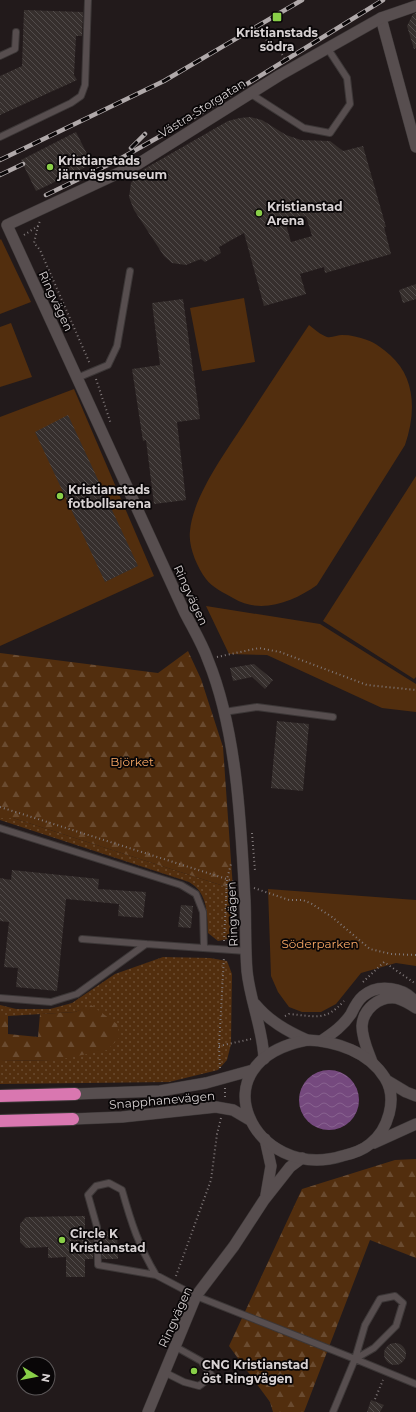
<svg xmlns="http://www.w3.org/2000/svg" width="416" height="1412" font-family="Montserrat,sans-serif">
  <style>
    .grass { fill: url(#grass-dots) }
    .forest { fill: url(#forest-firs) }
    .green { fill: #522e0e }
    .water { fill: url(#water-waves) }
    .building { fill: url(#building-back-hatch); fill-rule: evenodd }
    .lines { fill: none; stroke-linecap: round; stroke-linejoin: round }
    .service-casing { stroke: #3c3737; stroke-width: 8 }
    .minor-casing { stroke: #3c3737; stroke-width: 12 }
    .tertiary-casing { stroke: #3c3737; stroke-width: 12 }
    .secondary-casing { stroke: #3c3737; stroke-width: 12 }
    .motorway-casing { stroke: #3c3737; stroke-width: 14 }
    .path { stroke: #80797a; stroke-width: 2; stroke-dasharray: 1 3; stroke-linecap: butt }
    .service { stroke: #574e4f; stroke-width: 6 }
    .minor { stroke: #574e4f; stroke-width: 11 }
    .tertiary { stroke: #574e4f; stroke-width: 11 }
    .secondary { stroke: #574e4f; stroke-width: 11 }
    .motorway { stroke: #d977b0; stroke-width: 12 }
    .rail-casing { stroke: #b0a9aa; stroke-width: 4.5 }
    .rail { stroke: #090607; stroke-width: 3; stroke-dasharray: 9; stroke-linecap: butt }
    .poi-dot { fill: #89cf48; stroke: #090607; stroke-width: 1.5 }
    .labels { text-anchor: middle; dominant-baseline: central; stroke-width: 3.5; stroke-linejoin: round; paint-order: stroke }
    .poi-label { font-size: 12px; font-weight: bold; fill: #d8d2d3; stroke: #090607; text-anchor: start }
    .street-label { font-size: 12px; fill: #d8d2d3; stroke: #090607 }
    .park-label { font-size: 12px; fill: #fba965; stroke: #090607 }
  </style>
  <defs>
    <pattern id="grass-dots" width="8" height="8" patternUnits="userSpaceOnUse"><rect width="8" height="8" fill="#522e0e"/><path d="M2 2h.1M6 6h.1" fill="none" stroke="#6a4b30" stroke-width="1.8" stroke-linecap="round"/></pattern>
    <pattern id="forest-firs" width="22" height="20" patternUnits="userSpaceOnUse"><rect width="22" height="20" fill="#522e0e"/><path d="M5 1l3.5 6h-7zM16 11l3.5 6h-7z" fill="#6a4b30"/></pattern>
    <pattern id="water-waves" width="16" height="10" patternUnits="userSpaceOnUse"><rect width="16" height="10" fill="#75497e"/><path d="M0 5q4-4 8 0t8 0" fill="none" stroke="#88628f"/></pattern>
    <pattern id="building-back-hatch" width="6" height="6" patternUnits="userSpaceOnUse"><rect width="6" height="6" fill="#362f2d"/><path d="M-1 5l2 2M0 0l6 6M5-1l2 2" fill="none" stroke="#524c4b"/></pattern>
  </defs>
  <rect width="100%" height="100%" fill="#221a1b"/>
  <path class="grass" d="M0,818H13L233,889V933L228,939L218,941L208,933C207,913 208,893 189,882L0,820Z
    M163,957L210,958L227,961L232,974L231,1044L227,1060L218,1070L169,1082L0,1084V1060L52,1061L91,1006L75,1012L8,1016H0V1005L16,1009H50L72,1003L115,974Z"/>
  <path class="forest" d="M188,651L201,679L223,747L233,889L13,818H0V653L158,673Z
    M91,1005L117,1024L120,1037L107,1050L52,1061L0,1060V1016H8V1034L38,1037L40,1014L75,1012Z
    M416,1159V1258L370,1240L304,1412H273L270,1402L229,1346L302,1189L395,1160Z"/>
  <path class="green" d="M1,239L31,302L0,314V240Z
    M244,298L255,362L202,371L190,308Z
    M11,323L32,377L0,387V327Z
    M309,325C314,329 321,335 327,337C332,338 338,335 342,335C351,335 359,337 367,340C376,343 383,349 390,355C416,378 416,413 405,445L317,585C293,602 260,615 233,598C224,593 212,587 206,579C197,567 188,546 190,531C193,495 228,449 247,419C268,387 288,356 309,325Z
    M74,389L154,576L0,646V417Z
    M416,476V677L414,679L323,621Z
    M206,606L320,624L416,684V712L382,708L267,655L229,654Z
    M268,889L416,900V966L396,963L361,973L336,1004L321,1012H302L289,1007L278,992L271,976Z"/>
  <path class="water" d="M299 1100a30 30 0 1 1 60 0a30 30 0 1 1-60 0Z"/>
  <path class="building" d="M24,10L83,12L82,36H76L74,75L77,80L0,115V76L22,66Z
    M416,13V48L414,49L407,26L413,14Z
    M250,117L262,120L286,135L301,140L330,141L343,151L363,146L386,227H384L391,254L325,273L324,267L300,274L306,294L264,306L244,233L219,247L221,253L205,262L201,259L186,265L172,263L164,256L134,210L129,197L131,183L139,172L228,121L240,118ZM306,216L312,236L291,242L285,221Z
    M76,132L92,164L36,191L21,160Z
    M416,284V299L403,303L399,290Z
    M183,299L200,419L177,422L186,500L154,504L146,440L143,441L132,369L160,365L152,303Z
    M68,415L138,566L105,582L35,432Z
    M254,664L273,680L265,689L252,677L233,681L230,668Z
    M277,721L309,724L303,791L271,788Z
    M12,870L99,879L98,889L146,892L143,918L118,916L119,904L66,899L57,991L16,987L18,968L4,967L9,922L0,921V878L11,880Z
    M181,905L193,906L191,928L178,927Z
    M85,1216V1232L93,1231V1259H85V1277H66V1257L48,1258V1247L26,1248L20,1242V1224L26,1217Z
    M102,1231H117L118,1259H102Z
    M384 1354a11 11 0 1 1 22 0a11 11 0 1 1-22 0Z
    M371,1400L384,1405L380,1412H367Z"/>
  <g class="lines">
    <g class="service-casing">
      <path id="service" d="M0,56L15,49L16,32
        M251,94L304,128L330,133L350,104L347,78L328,49
        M0,137L71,103L81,96L85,85L88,0
        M77,378L108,365L117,346L130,271
        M224,712L257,707L333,717
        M0,828L181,885L196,894L203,912L204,947
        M82,939L146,944
        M0,998L51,1002L77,994L146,944L246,951
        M156,1275C139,1247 131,1222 122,1190L109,1183L96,1186L88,1195L97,1227L98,1265L156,1275L196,1296L355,1359L333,1412
        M395,1296L403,1303L396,1326L374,1348L355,1359L365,1325L380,1299Z
        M355,1359L416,1384
        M164,1372L184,1382L199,1386L212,1376L201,1361L176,1347"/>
    </g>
    <g class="minor-casing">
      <path id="minor" d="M381,18L416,147
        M321,1041C333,1033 343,1026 351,1014C354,1008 357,1001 363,996C378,983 405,987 416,1003
        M372,1062C368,1051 362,1039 362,1026C363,1009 379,996 396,998C403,1000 410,1004 416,1008
        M265,1139L271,1166L266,1195
        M148,1412L196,1296L234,1246L264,1200L290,1167L302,1158"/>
    </g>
    <g class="tertiary-casing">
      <path id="tertiary" d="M255,1004C269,1021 287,1031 307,1040
        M264,1059C263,1029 250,1001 247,971C245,947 246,924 245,901C241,825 237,731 208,660C202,643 192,627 184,611L7,225L138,164L280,75L381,18L416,6"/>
    </g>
    <g class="secondary-casing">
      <path id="secondary" d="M307,1040C336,1041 369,1052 385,1078C398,1099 388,1130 370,1144C363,1150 351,1154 342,1156C254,1183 194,1062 307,1040Z
        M386,1080L406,1092L416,1096
        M75,1094L160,1091L206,1083L253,1070
        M73,1119L122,1117L216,1107L233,1110L250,1120
        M374,1143L416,1124"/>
    </g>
    <g class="motorway-casing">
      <path id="motorway" d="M0,1096L75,1094
        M0,1121L73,1119"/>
    </g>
    <path class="path" d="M261,29L271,49L277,45L285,60
      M38,226L34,243L40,250L90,364
      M24,235L38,226L40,221
      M96,379L111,424
      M183,579L202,620
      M217,657L259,648L280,652L367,685L416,690
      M0,807L233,881
      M252,833L255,871
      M254,888L289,900H303L312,904L332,917L370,949L391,954L416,955
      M224,941L227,879L231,864
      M363,982L384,962L416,984
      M285,1016L289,1014C315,1016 325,1022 344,1001
      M219,1046L251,1039
      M220,1068L219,1046L224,957
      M225,1088V1098
      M176,1276L211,1180L217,1134L221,1118
      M375,1399L383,1380"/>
    <use href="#service" class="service"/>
    <use href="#minor" class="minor"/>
    <use href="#tertiary" class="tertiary"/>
    <use href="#secondary" class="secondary"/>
    <use href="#motorway" class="motorway"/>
    <g class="rail-casing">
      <path id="rail" d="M131,148L145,134
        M0,160L164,81L302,0
        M0,175L23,164
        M46,195L118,160L187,121L383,0"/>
    </g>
    <use href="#rail" class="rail"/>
  </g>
  <g class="poi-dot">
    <rect x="272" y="12" width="10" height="10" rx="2"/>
    <circle cx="50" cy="167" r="4"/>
    <circle cx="259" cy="213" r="4"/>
    <circle cx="60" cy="496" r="4"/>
    <circle cx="62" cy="1240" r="4"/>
    <circle cx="194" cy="1371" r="4"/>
  </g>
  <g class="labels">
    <g class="poi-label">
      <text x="277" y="32" text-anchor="middle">Kristianstads<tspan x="277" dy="14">södra</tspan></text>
      <text x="58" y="160">Kristianstads<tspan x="58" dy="14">järnvägsmuseum</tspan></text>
      <text x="267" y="206">Kristianstad<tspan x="267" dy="14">Arena</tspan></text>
      <text x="68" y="489">Kristianstads<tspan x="68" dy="14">fotbollsarena</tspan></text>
      <text x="70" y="1233">Circle K<tspan x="70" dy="14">Kristianstad</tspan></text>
      <text x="202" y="1364">CNG Kristianstad<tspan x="202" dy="14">öst Ringvägen</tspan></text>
    </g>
    <g class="street-label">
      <text transform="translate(202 108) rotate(-32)">Västra Storgatan</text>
      <text transform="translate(56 301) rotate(65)">Ringvägen</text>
      <text transform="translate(191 595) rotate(65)">Ringvägen</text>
      <text transform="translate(232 914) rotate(-92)">Ringvägen</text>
      <text transform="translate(162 1100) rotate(-5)">Snapphanevägen</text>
      <text transform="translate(175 1317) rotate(-66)">Ringvägen</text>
    </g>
    <g class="park-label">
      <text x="132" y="761">Björket</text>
      <text x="320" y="943">Söderparken</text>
    </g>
  </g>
  <g transform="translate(36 1376) rotate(100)"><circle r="19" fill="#090607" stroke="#5c5859"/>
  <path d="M0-3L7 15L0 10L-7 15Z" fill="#89cf48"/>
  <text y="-6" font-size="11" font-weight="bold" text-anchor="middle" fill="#d8d2d3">N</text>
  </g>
</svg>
